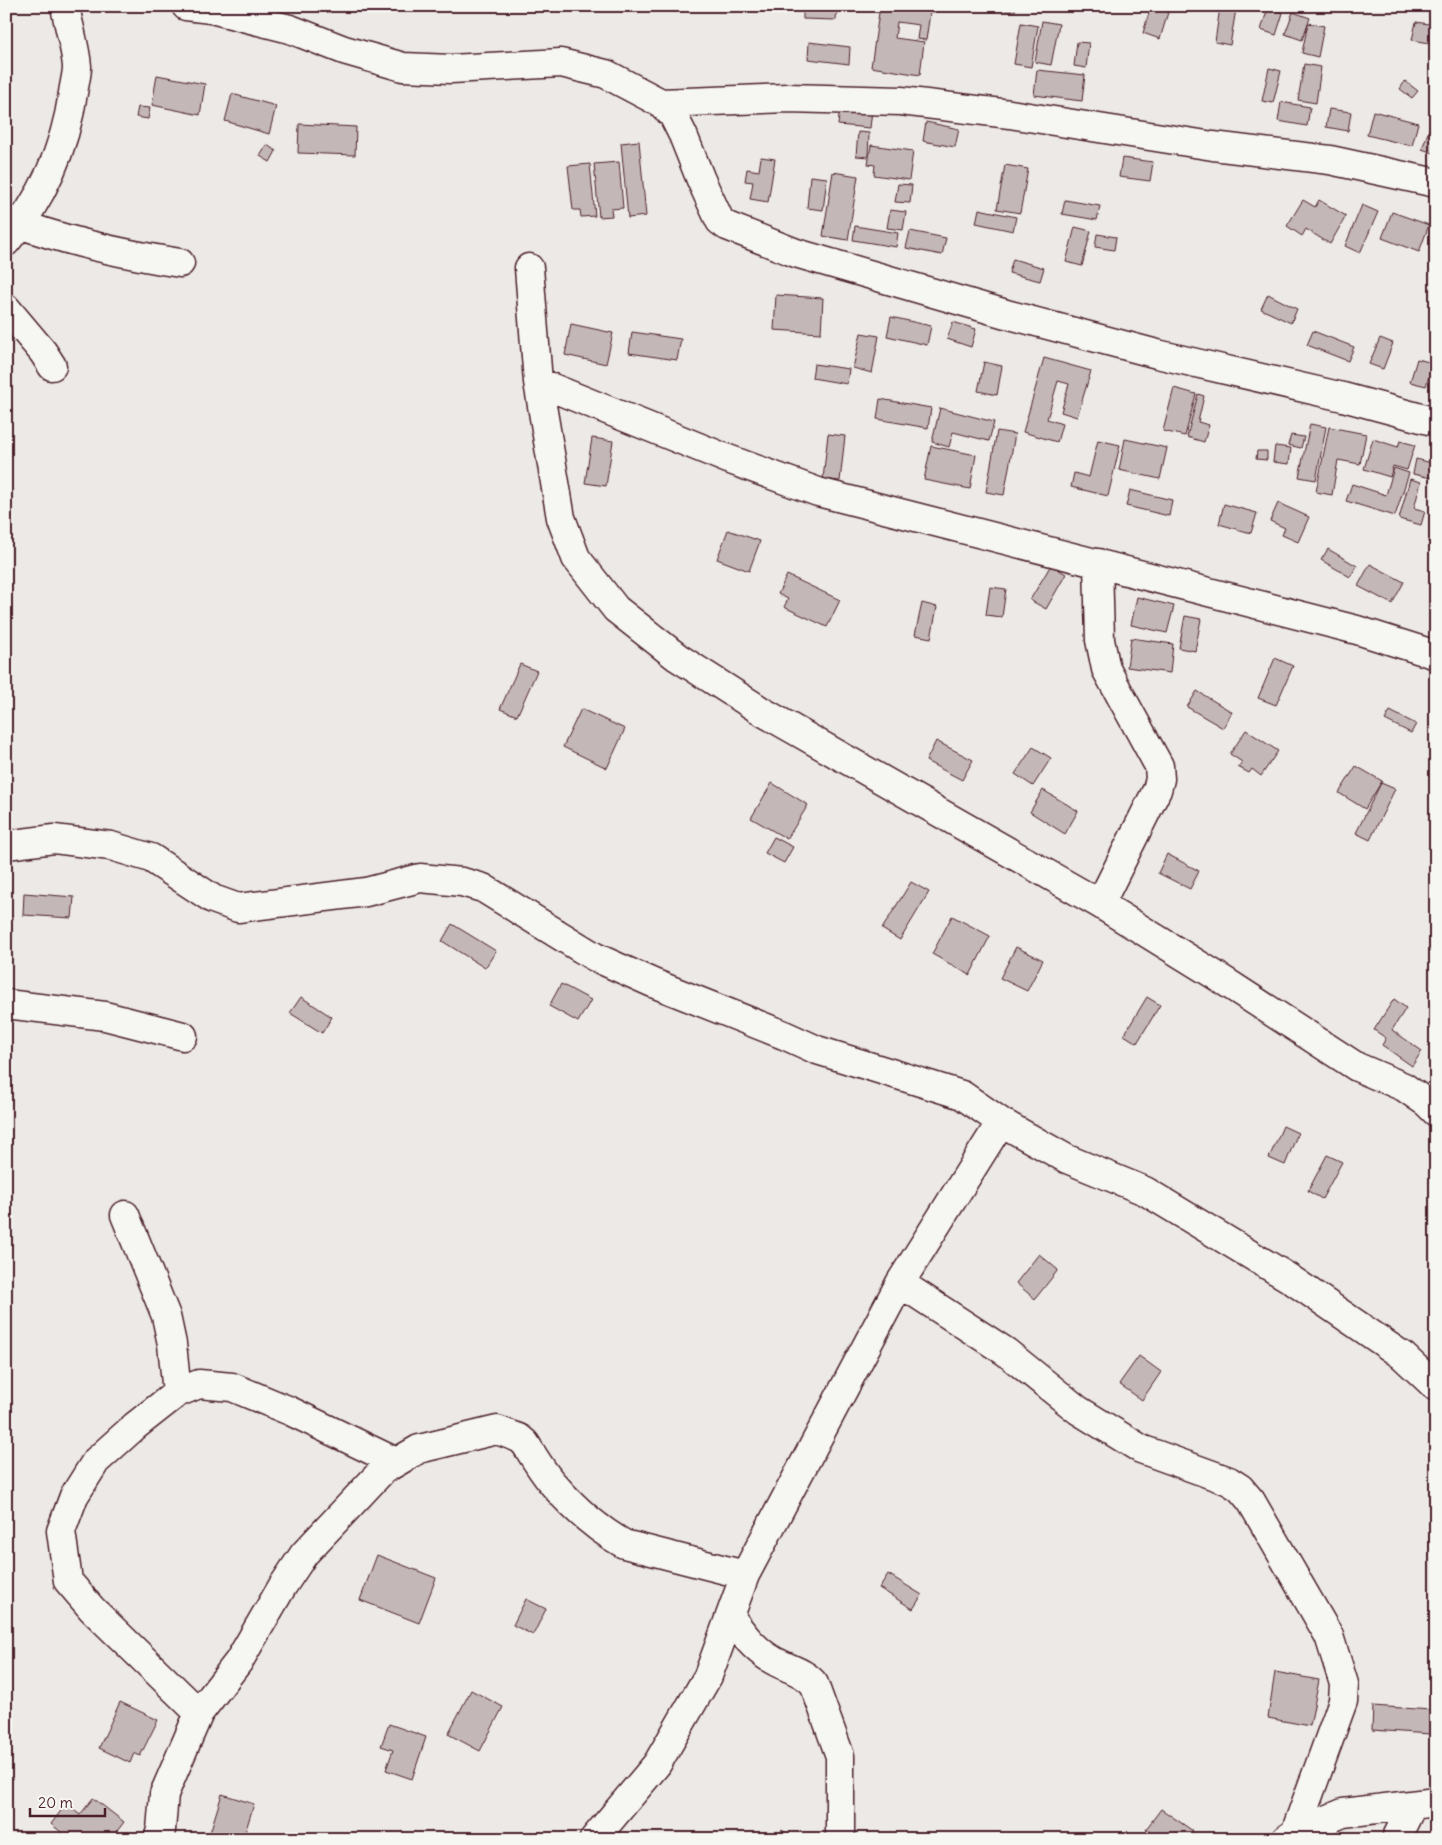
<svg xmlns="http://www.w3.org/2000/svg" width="1442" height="1845" font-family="Delius,sans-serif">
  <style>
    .building { fill: #c4b7b7; stroke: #4a1f2b }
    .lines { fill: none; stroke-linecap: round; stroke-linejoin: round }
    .minor-casing { stroke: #4a1f2b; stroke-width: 31 }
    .minor { stroke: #f6f6f2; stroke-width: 28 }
  </style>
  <rect width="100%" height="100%" fill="#ece9e6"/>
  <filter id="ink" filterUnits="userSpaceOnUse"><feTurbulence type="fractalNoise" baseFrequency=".02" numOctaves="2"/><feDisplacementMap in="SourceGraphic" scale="10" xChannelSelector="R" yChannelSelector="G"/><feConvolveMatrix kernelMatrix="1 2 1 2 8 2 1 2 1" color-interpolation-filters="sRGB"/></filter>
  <g filter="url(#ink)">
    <path class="building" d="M803,6H837L836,20L803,19Z
      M880,6H931L926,40L917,39L919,25L897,22L895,38L924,42L920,75L871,67Z
      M994,6H1016L1015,11L994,9Z
      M1085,6H1104L1103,12L1084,9Z
      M1151,6H1160L1169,9L1160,39L1143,33Z
      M1220,7L1236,9L1230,45L1215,42Z
      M1268,8L1283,13L1276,35L1261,30Z
      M1293,12L1310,18L1302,40L1285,34Z
      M1042,21L1059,24L1051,65L1035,62Z
      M1416,22L1435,25L1436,22V44L1412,40Z
      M1021,23L1038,26L1031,67L1014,64Z
      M1308,23L1324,26L1318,57L1302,53Z
      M809,42L850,47L849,64L808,59Z
      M1077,42L1089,43L1086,68L1074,66Z
      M1304,64L1321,67L1316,103L1298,100Z
      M1269,68L1281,71L1273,103L1262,101Z
      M1037,70L1085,75L1082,101L1034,95Z
      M157,75L205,84L200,115L152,105Z
      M1405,81L1418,91L1412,98L1400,89Z
      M232,94L276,106L269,134L225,121Z
      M1281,102L1310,107L1307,126L1278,121Z
      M138,107L150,108L148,119L136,117Z
      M840,107L872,110L870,128L838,125Z
      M1329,109L1351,112L1348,131L1326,127Z
      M1373,111L1418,123L1412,146L1367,135Z
      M926,122L959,129L955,147L923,141Z
      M299,124L356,127L355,155L298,153Z
      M1430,127L1436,129V154L1422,149Z
      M858,132L869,133L868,157L856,156Z
      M639,141L646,216L628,218L621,143Z
      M267,145L276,151L270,162L260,156Z
      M871,145L913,151L909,180L874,175L875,165L868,164Z
      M761,157L775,159L768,202L750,199L753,182L745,181L747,169L759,171Z
      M1122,158L1153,162L1150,181L1119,177Z
      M619,162L623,208L611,209L612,216L599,217L594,164Z
      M590,164L595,216L581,217L580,210H573L568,166Z
      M1005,165L1028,169L1020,213L997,209Z
      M833,172L858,176L848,240L823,236Z
      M810,176L827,178L823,210L807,208Z
      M898,184L912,185L910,203L895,202Z
      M1065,200L1100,206L1097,220L1062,214Z
      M1303,200L1315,207L1319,200L1346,216L1330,244L1306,229L1302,236L1287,226Z
      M1362,205L1378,212L1360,253L1345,246Z
      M979,209L1016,217L1013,231L976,223Z
      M890,210L906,212L903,230L887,228Z
      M1392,212L1429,225L1419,252L1382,238Z
      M855,226L898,233L896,247L853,240Z
      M1075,227L1091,231L1082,266L1066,262Z
      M910,231L946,238L942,255L906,248Z
      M1097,234L1116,237L1114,250L1095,247Z
      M1013,259L1044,268L1040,281L1009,273Z
      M1268,294L1297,309L1291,323L1261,309Z
      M776,295L823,298L821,333L774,330Z
      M891,317L931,326L927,345L887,336Z
      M953,322L976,329L971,347L947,339Z
      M571,324L613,333L606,364L565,355Z
      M1313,331L1354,347L1348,361L1307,345Z
      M632,332L681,339L677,360L629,353Z
      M861,333L879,336L872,373L853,368Z
      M1380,338L1393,343L1383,369L1369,364Z
      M1044,358L1091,371L1077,417L1061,412L1069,384L1058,381L1047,419L1062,424L1057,442L1023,432Z
      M1417,359L1433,363L1426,386L1410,382Z
      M984,362L1002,366L997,395L978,391Z
      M814,364L849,369L847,384L812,378Z
      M1174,388L1196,394L1185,436L1163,431Z
      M1198,394L1204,396L1198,422L1209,425L1204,442L1187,437Z
      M880,399L931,408L928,428L877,419Z
      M940,408L994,422L989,441L953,432L949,447L932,442Z
      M1310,424L1326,427L1316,480L1299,477Z
      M1329,427L1366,434L1360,464L1338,460L1332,495L1316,492Z
      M997,431L1015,434L1004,495L986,492Z
      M828,434L845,436L840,481L823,479Z
      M1291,435L1304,437L1301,448L1288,445Z
      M592,438L613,441L606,486L585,483Z
      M1125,439L1167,448L1160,479L1119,470Z
      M1373,439L1398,447L1400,441L1415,445L1407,470L1393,466L1390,477L1364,469Z
      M1098,440L1120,445L1108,496L1071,487L1074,473L1089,477Z
      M931,446L976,455L970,489L924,480Z
      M1275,446L1291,448L1289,464L1273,462Z
      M1257,451H1267V460L1256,459Z
      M1416,459L1436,464V479L1413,474Z
      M1394,468L1409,473L1395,516L1346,501L1352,484L1386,495Z
      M1410,479L1421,482L1414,508L1425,511L1421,525L1399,519Z
      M1130,490L1172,500L1169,516L1126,506Z
      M1278,503L1309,517L1298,542L1282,535L1285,528L1270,521Z
      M1224,504L1257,513L1251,533L1219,524Z
      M728,530L760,541L749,571L717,559Z
      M1328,549L1357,566L1350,577L1321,560Z
      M1370,564L1404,582L1392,604L1358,586Z
      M1051,565L1066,574L1046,609L1030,600Z
      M787,575L840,600L827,627L784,607L788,599L778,594Z
      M990,587L1006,589L1002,617L986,615Z
      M1137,597L1174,606L1167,633L1131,625Z
      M922,603L937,607L931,638L915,635Z
      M1185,616L1201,619L1195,651L1179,648Z
      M1131,638L1173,644L1170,673L1127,667Z
      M1275,658L1293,666L1276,705L1258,698Z
      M520,664L537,671L517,716L500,709Z
      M1197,691L1232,712L1223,728L1187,707Z
      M581,709L625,729L607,768L563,747Z
      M1390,711L1416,724L1411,733L1385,720Z
      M1246,730L1278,751L1261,776L1252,769L1249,773L1238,767L1242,762L1230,754Z
      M936,741L973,760L962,780L926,761Z
      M1033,747L1051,758L1033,786L1015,774Z
      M1356,766L1382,781L1365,809L1339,793Z
      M772,783L808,805L787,839L751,818Z
      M1381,783L1395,789L1370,840L1356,833Z
      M1043,790L1078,811L1065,834L1030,812Z
      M774,837L793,847L784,863L765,853Z
      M1167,854L1199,871L1190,889L1158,873Z
      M911,882L929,892L900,940L882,929Z
      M24,893L74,897L72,918L23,915Z
      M952,916L990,936L970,975L932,954Z
      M452,924L496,951L485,968L442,941Z
      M1016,947L1043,960L1027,991L1000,978Z
      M561,984L591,1000L578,1022L549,1006Z
      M301,997L332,1017L322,1033L290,1013Z
      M1147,997L1160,1005L1137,1043L1124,1035Z
      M1394,999L1406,1008L1392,1030L1422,1051L1412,1066L1382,1045L1386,1038L1374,1030Z
      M1283,1126L1298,1133L1285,1165L1269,1158Z
      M1327,1155L1342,1162L1322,1199L1308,1191Z
      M1039,1254L1058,1270L1035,1299L1016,1283Z
      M1139,1356L1161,1372L1142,1400L1119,1384Z
      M377,1555L436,1578L419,1623L360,1600Z
      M888,1574L922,1595L913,1609L879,1588Z
      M526,1599L546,1609L533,1635L513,1625Z
      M1275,1672L1319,1680L1310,1726L1268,1718Z
      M471,1690L503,1707L480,1751L448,1734Z
      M120,1702L158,1720L140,1756L134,1753L130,1763L99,1748Z
      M1373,1706L1431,1710L1430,1734L1372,1730Z
      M389,1724L426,1737L412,1779L386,1770L393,1750L381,1746Z
      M222,1794L254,1804L243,1839H208Z
      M93,1798L124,1822L111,1839H70L51,1824L66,1804L80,1815Z
      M1161,1809L1193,1831L1188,1839H1160L1146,1829Z
      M782,1830L793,1839H776Z"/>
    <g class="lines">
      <g class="minor-casing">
        <path id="minor" d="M186,6L211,9L290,29L344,50L403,67L451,69L561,63L606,74L661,103L673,115L683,135L701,180L720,221L727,226L796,253L1006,314L1157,354L1343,397L1436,422
          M661,103L787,98L901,101L1010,114L1213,146L1330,160L1436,183
          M6,219C60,240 123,254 180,263
          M6,242C42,200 65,148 73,93C74,85 77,75 77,67C76,49 68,24 65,6
          M529,268L538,382L561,518L576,558L616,609L677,657L763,712L1100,904L1215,975L1357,1067L1404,1087L1427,1103L1436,1112
          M6,308L43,352L52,366
          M538,382L728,459L818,492L1357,630L1436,655
          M1098,563L1100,640L1106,669L1159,766L1160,779L1157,790L1100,904
          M6,845L54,839L111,846L151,858L213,899L238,908L366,892L420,878L462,882L483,888L595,957L653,983L784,1035L817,1050L962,1095L1001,1122L1067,1159L1145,1191L1289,1278L1403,1356L1436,1387
          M6,1004L105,1016L183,1036
          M125,1215L166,1316L172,1344L177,1393
          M900,1283L1006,1352L1078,1410L1141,1449L1229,1481L1240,1488L1251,1501L1329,1636L1344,1684L1343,1701L1295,1833
          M730,1616C742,1633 753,1648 771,1659C785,1668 804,1671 814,1684L840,1756V1839
          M199,1713L92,1609L68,1581L61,1531L74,1496L96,1461L135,1426L177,1393L199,1384L232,1387L290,1411L396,1462
          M158,1839L161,1830L164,1794L199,1713L239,1661L282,1587L304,1554L383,1470L419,1449L497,1430L519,1438L525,1443C534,1457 543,1473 554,1485C573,1507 599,1530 624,1544L745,1575
          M594,1839L657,1764L708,1676L745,1575L900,1283L1001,1122
          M1286,1839L1295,1833L1343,1813L1436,1802
          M1396,1839L1412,1806"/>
      </g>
      <use href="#minor" class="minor"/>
    </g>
  </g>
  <rect width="1442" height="1845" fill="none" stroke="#f6f6f2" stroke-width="25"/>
  <rect x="12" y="12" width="1417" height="1820" fill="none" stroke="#4a1f2b" stroke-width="2" filter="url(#ink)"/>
  <path d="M30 1808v8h75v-8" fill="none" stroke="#4a1f2b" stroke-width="2.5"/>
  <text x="38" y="1808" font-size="15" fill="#4a1f2b" stroke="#f6f6f2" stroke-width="4" paint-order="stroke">20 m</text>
</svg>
